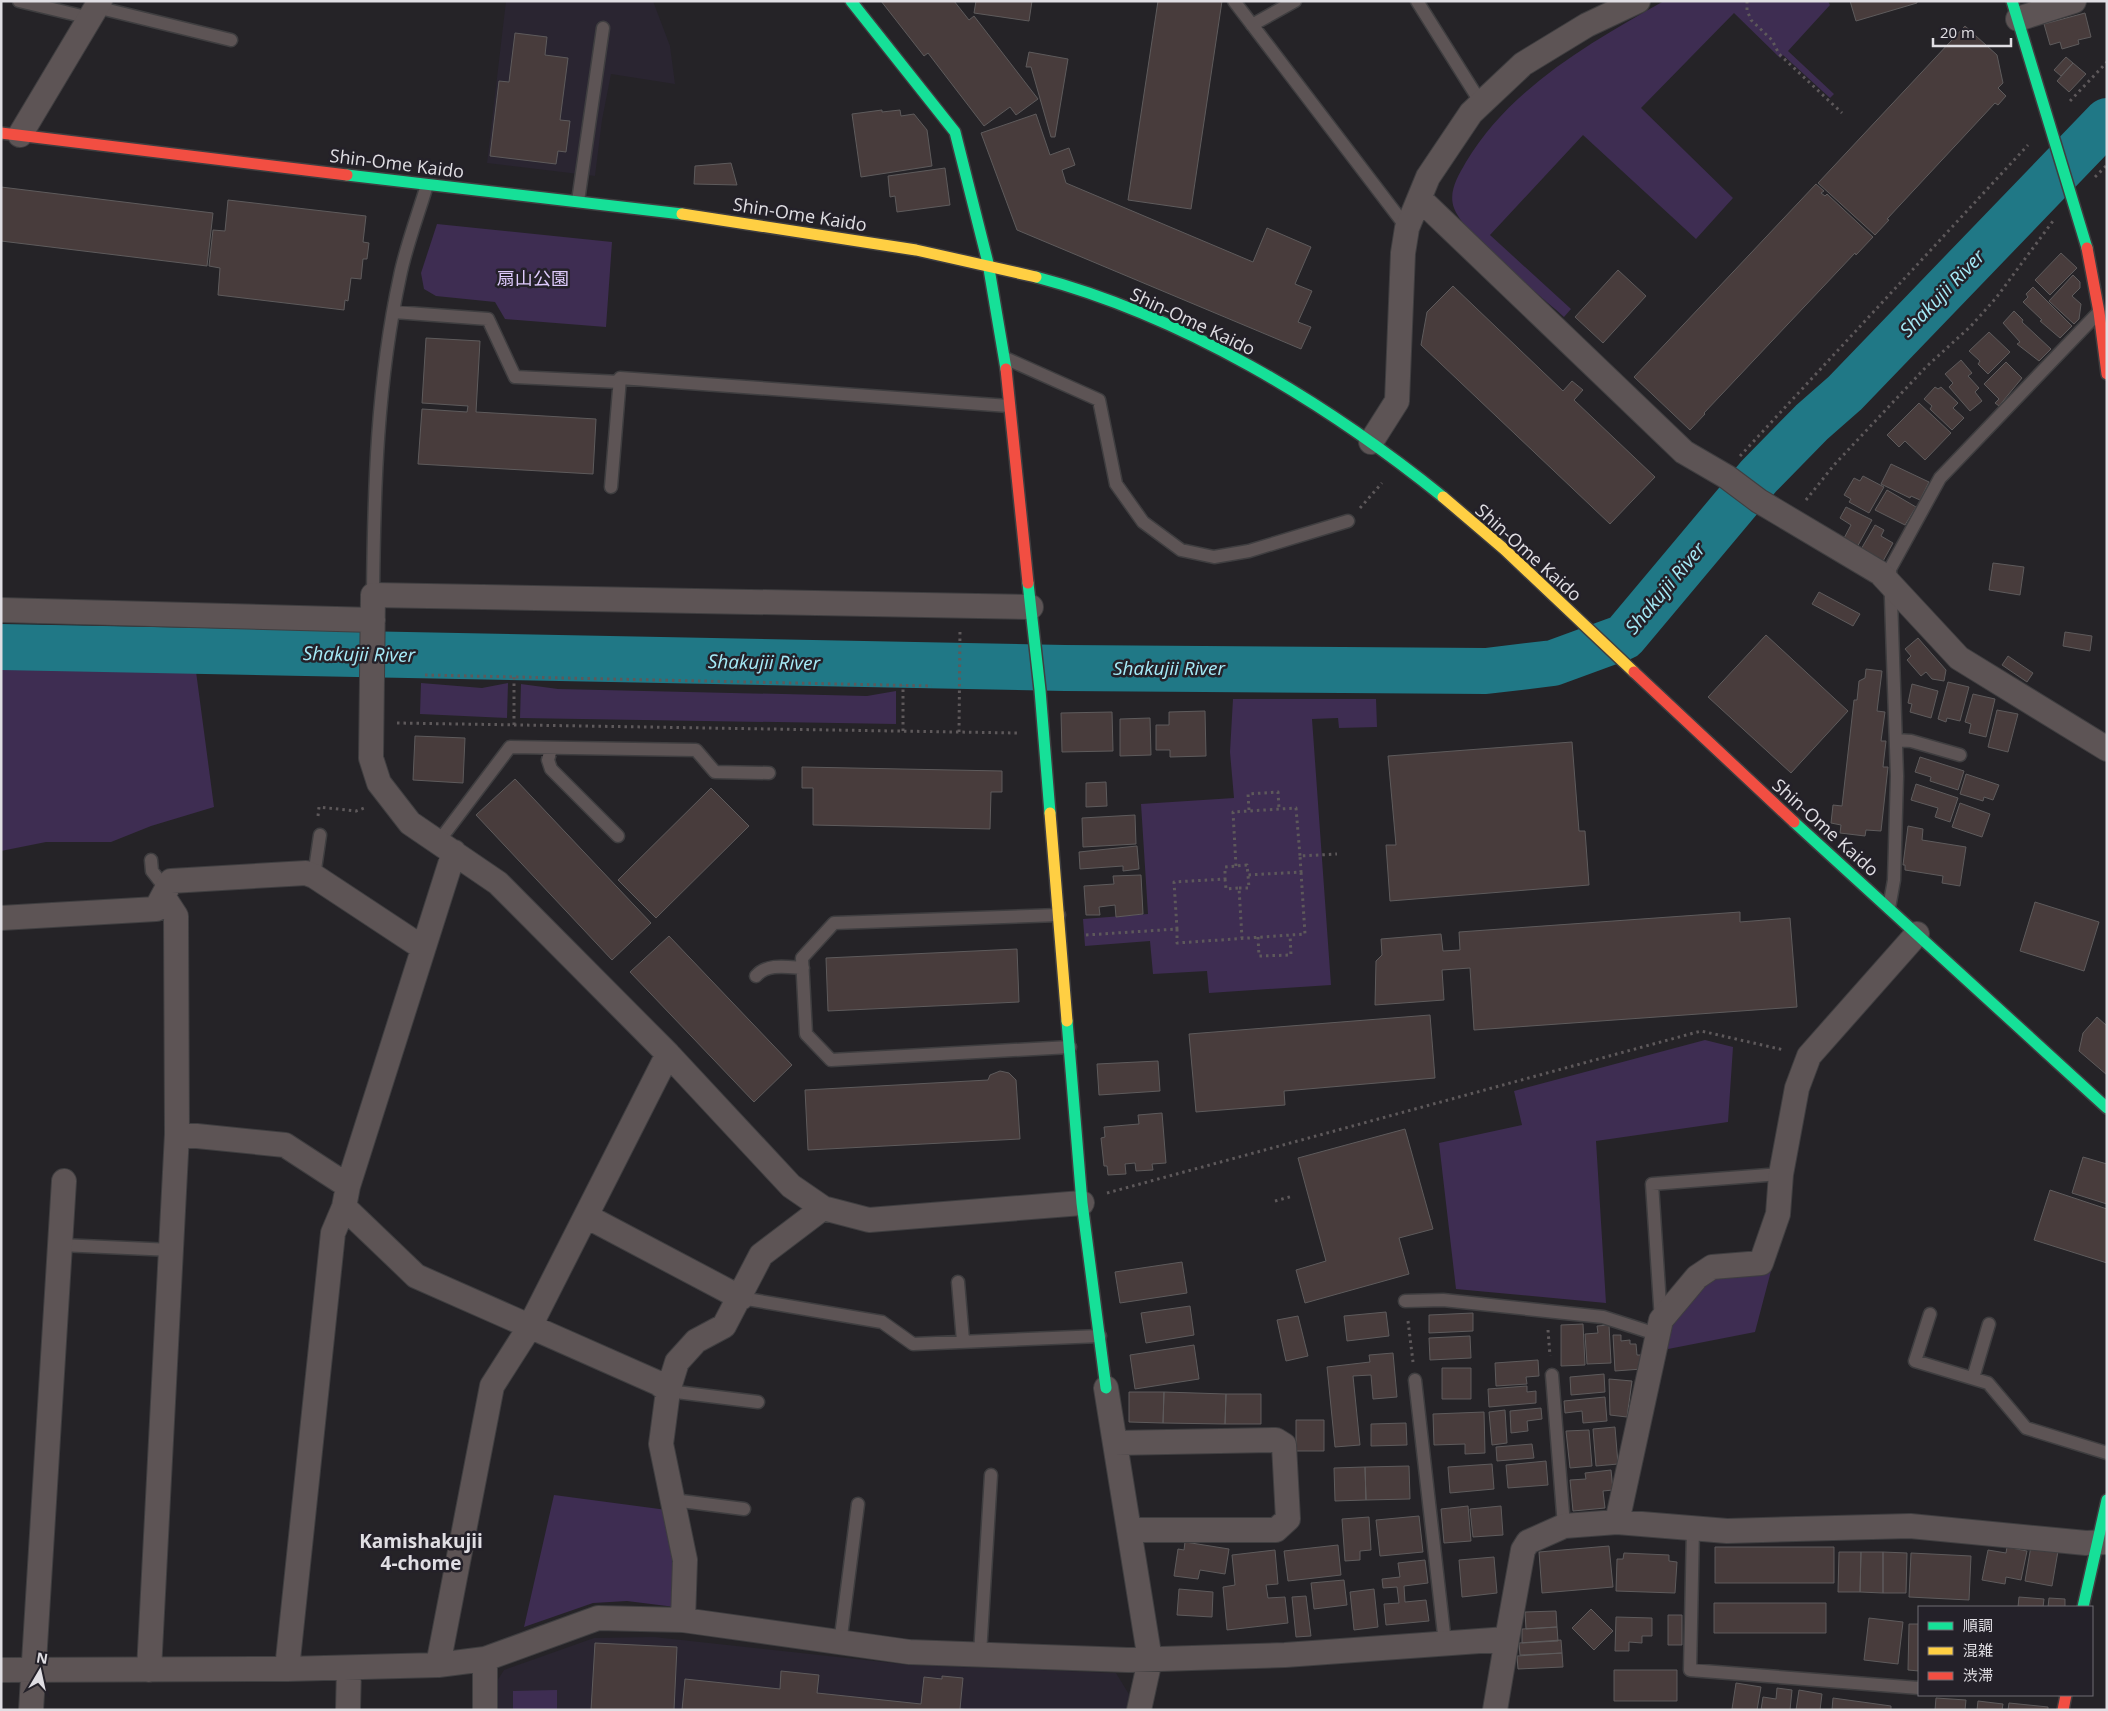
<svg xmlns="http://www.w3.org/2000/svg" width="2108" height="1711" font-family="'Open Sans','Noto Sans JP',sans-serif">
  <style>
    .built { fill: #2a2531 }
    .green { fill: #3e2d52 }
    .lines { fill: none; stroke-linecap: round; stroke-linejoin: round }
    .river { stroke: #207886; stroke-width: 46 }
    .building { fill: #483c3c; stroke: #5e5b5c }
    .lane-casing { stroke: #3f3e40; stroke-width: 15 }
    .street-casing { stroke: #3f3e40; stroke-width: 26 }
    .fast-casing { stroke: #3f3e40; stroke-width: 14 }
    .slow-casing { stroke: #3f3e40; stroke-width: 14 }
    .jam-casing { stroke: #3f3e40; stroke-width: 14 }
    .path { stroke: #5e595b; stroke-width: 3; stroke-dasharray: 2.5 4; stroke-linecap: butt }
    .lane { stroke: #5d5455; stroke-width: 12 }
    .street { stroke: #5d5455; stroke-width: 24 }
    .fast { stroke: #16e098; stroke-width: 11 }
    .slow { stroke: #ffcf43; stroke-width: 11 }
    .jam { stroke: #f24e42; stroke-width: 11 }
    .labels { text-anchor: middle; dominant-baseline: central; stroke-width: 5; stroke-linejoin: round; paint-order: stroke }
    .street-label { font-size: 18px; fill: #e0dee3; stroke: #242129 }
    .park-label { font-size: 18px; fill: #decafc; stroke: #242129 }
    .water-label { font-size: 19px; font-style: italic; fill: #a6ebf8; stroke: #242129 }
    .neighbourhood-label { font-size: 19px; font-weight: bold; fill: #e0dee3; stroke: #242129 }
  </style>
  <rect width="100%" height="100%" fill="#252327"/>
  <path class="built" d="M506,1H653L670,46L675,84L611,74L602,120L595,176L487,163Z
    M654,1637L911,1665L1116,1673L1130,1696L1126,1710H498L497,1681L504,1670L594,1638Z"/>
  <path class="green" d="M1664,1H1828L1830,5L1788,51L1834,94L1830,98L1783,55L1780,58L1734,13L1641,108L1733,198L1696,239L1583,135L1490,235L1571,309L1564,317C1539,294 1465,237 1454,208C1448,192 1458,176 1466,162C1510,88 1591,42 1664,1Z
    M437,224L612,242L606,327L505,319L495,302L436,296L424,289L421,273Z
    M195,664L214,807L151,826L111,842H46L1,851V665Z
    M421,683L482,688L508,683L507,718L420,714Z
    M521,684L558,689L867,696L896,691V724L520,718Z
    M1233,699H1376L1377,727L1339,728L1338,718L1312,719L1331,985L1209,993L1207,971L1153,974L1150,941L1085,946L1083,919L1148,914L1141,804L1234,798L1230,752Z
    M1705,1040L1733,1047L1728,1122L1596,1141L1606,1303L1456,1289L1439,1143L1522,1125L1514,1091Z
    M1771,1271L1755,1332L1663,1350C1668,1315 1694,1294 1719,1272Z
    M554,1495L667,1510L676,1581L675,1607L627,1601L593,1603L524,1627Z
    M557,1690V1710H513V1691Z"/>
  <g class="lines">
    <path class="river" d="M1,647L1065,668L1486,671L1553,663L1624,637L1759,476L1812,422L1845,393L2107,121"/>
  </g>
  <path class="building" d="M881,1H954L969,20L974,16L1038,99L1016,115L1010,107L984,126L928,53L924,56Z
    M976,1H1032L1029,21L974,13Z
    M1158,1H1222L1191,209L1128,200Z
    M1850,1H1917V3L1856,21Z
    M2085,13L2091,37L2078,40L2079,44L2062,49L2060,42L2050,45L2044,24Z
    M1965,26L1997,55L2003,83L1998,88L2006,96L1998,105L1995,103L1887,219L1889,220L1875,235L1818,183Z
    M515,33L547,37L545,55L568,58L560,120L570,121L566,152L558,151L556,164L490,156L499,81L509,82Z
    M1029,52L1068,59L1055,137H1051L1031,67H1026Z
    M2066,57L2073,63L2061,76L2054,70Z
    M2073,63L2086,74L2069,92L2057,81Z
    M882,110V112L900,110L901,116L914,114L927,130L932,166L861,177L852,114Z
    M1036,114L1050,155L1069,148L1075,165L1062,170L1066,183L1253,262L1267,228L1311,247L1295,284L1312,291L1298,322L1311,327L1301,349L1017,230L981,133Z
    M731,163L737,185L694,184L695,166Z
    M945,168L950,205L897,212L895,196L890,197L888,176Z
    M1816,184L1824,191L1821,193L1825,196L1827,194L1873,237L1856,255L1855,253L1704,413L1705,414L1690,430L1634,377Z
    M1,187L213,213L207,266L1,241Z
    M228,200L366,216L363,242L369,243L367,259H363L361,279L351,278L348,301L345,300L344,310L218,295L220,268L209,266L213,230L225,231Z
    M2061,253L2077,268L2050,295L2035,280Z
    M1618,270L1646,296L1603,343L1575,317Z
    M2073,275L2080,282V288L2072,296L2081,304L2079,319L2074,324L2049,301Z
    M1453,286L1563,391L1572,381L1583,390L1574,400L1655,477L1610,524L1421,345L1427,312Z
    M2033,287L2072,326L2060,338L2040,321L2042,320L2023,302L2028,297L2026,294Z
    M2014,311L2023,320L2022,322L2051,349L2039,361L2017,344L2020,342L2003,323Z
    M1989,332L2010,352L1988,374L1978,364L1980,361L1969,351Z
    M426,338L480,341L476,412L596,419L593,474L418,464L422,409L467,412L468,406L422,403Z
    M1961,360L1972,373L1968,376L1979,388L1975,392L1982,401L1970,411L1949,387L1953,383L1945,374Z
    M2006,362L2022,378L1999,406L1995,403L1999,399L1984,384Z
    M1935,387L1938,389L1941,387L1958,403L1953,408L1964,418L1952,430L1930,409L1932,406L1924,399Z
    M1919,403L1951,433L1925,460L1905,441L1899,447L1887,435Z
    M1891,464L1929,482L1920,500L1911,496L1910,498L1881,484Z
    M1863,476L1884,487L1869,513L1849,502L1851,499L1844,495L1854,478L1860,481Z
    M1887,490L1916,507L1905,525L1875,510Z
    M1846,507L1872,520L1856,549L1842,542L1851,525L1840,518Z
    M1875,525L1884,530L1881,536L1893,543L1882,563L1860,551Z
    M1993,563L2024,567L2020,595L1989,590Z
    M1819,592L1860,614L1853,626L1812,604Z
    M2065,632L2092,636L2090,651L2063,646Z
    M1766,635L1848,711L1791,773L1708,697Z
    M1918,638L1946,670L1944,681L1932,679L1926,672L1921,676L1907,660L1911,656L1905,649Z
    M2008,656L2033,673L2027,682L2002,665Z
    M1866,669L1882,671L1877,711L1885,712L1881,741H1886L1883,767H1888L1881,831L1866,830L1865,836L1840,833L1841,825L1831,823L1833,805L1842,806L1854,700H1857L1859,681L1865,678Z
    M1948,682L1969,687L1960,721L1947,718L1946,722L1938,719Z
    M1912,684L1938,691L1931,718L1910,712L1912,704L1908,703Z
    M1973,694L1995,699L1986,737L1969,733L1971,724L1965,722Z
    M1997,710L2018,714L2008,752L1988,747Z
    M1205,711L1206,756L1170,757V750H1156V725H1169V712Z
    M1112,712L1113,751L1062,752L1061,713Z
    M1150,718L1151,755L1120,756V719Z
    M415,736L465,738L463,783L413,780Z
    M1572,742L1579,831H1585L1589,885L1390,901L1386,845H1396L1388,756Z
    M1920,757L1964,771L1958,790L1930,781L1931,777L1915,772Z
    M802,767L1002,771V792H991L990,829L813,825V788H802Z
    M1966,774L1999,785L1993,800L1984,797L1983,801L1960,794Z
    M515,779L651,923L612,960L476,815Z
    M1106,782L1107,806L1086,807V783Z
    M1916,784L1958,798L1950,822L1935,817L1938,808L1911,800Z
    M711,788L749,826L656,918L618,880Z
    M1960,803L1990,814L1982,837L1952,827Z
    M1135,815L1136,844L1083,847L1082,818Z
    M1908,826L1923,829L1922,840L1966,847L1960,886L1942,883L1943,876L1905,870V865H1903Z
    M1137,846L1139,869L1123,871V866L1080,869L1079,852Z
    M1141,875L1143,914L1116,917L1115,905L1099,907L1100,915H1086L1084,886L1114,884L1113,876Z
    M2035,902L2099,922L2084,971L2020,951Z
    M1740,912V922L1790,918L1797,1007L1474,1030L1470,968L1442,970L1444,1000L1375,1005L1376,961L1382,955L1381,939L1441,934L1443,951L1460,950L1459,932Z
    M669,936L792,1065L754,1102L630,972Z
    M1017,949L1019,1002L828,1011L826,958Z
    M1430,1015L1435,1078L1284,1091L1285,1105L1196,1112L1189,1034Z
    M2097,1017L2107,1026V1075L2079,1051L2083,1033Z
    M1158,1061L1160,1091L1099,1095L1097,1064Z
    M1000,1071L1009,1073L1016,1080L1020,1139L808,1150L805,1090L988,1080L990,1075Z
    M1162,1113L1166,1163L1152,1164L1153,1170L1136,1171L1135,1163L1125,1164L1126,1174L1108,1175L1107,1166H1104L1101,1138L1105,1137L1104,1127L1139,1124L1138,1115Z
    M1405,1129L1433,1229L1399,1238L1409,1274L1305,1303L1296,1270L1326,1261L1298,1158Z
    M2083,1157L2107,1164V1204L2072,1193Z
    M2050,1190L2107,1209V1263L2034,1240Z
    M1182,1262L1187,1293L1120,1303L1115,1272Z
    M1190,1306L1194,1335L1146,1343L1141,1313Z
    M1386,1312L1389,1336L1347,1341L1344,1316Z
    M1473,1313V1331L1429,1333V1315Z
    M1298,1316L1308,1356L1286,1361L1277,1320Z
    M1583,1324L1585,1365L1561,1366V1325Z
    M1609,1325L1611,1363L1587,1364L1585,1334L1598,1333L1597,1326Z
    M1613,1335H1621V1341L1630,1340V1344H1636L1637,1355H1641L1642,1369L1615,1371Z
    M1470,1336L1471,1358L1430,1360L1429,1338Z
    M1194,1345L1199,1379L1135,1389L1130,1355Z
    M1393,1353L1397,1397L1373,1399L1371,1375L1353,1376L1360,1445L1335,1447L1327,1367L1370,1362L1369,1355Z
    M1538,1360L1539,1376L1526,1377L1527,1384L1496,1386L1495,1363Z
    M1442,1368H1471V1399H1442Z
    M1604,1374L1605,1392L1571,1395L1570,1377Z
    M1609,1379L1632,1381L1627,1417L1610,1415Z
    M1527,1386V1392L1536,1391V1403L1489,1407L1488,1389Z
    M1129,1392H1164L1163,1423L1129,1422Z
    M1164,1392L1226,1394L1225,1424L1163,1423Z
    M1226,1394H1261V1424H1225Z
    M1605,1397L1607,1421L1583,1423L1582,1411L1565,1413L1564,1401Z
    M1541,1408L1542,1419L1527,1421L1528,1431L1511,1433L1510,1411Z
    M1505,1410L1507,1443L1492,1445L1489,1412Z
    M1484,1412L1485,1453L1465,1454V1444L1434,1445L1433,1414Z
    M1296,1420H1324V1451H1296Z
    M1406,1423L1407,1445L1371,1446V1424Z
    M1615,1427L1618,1464L1596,1466L1593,1429Z
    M1589,1430L1592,1466L1570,1468L1566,1431Z
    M1532,1444L1534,1458L1497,1461L1496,1447Z
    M1546,1461L1548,1485L1508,1488L1506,1465Z
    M1492,1464L1494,1489L1450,1493L1448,1467Z
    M1409,1466L1410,1499L1366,1500L1365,1467Z
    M1365,1467L1366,1500L1335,1501L1334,1468Z
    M1611,1470L1613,1490L1603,1491L1605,1508L1573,1511L1570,1480L1586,1479L1585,1473Z
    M1468,1506L1471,1541L1444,1543L1441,1509Z
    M1501,1506L1503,1535L1473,1537L1470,1509Z
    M1419,1516L1423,1552L1380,1556L1376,1520Z
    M1369,1517L1371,1550L1360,1551V1560L1345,1561L1342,1519Z
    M1185,1542L1229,1549L1225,1574L1200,1570L1198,1579L1174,1576L1178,1549L1184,1550Z
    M1338,1545L1341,1575L1288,1581L1284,1551Z
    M1609,1546L1613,1587L1542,1593L1539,1552Z
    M2031,1546L2058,1551L2052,1586L2025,1581Z
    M1715,1547H1834V1583H1715Z
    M2007,1547L2027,1551L2021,1580L2006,1577L2005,1584L1982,1580L1988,1550L2006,1553Z
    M1275,1550L1278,1584L1266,1585L1268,1598L1285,1597L1288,1623L1227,1630L1223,1587L1235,1585L1232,1555Z
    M1839,1552H1861L1860,1592H1838Z
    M1861,1552H1883V1593L1860,1592Z
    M1883,1552L1907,1553L1906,1593H1883Z
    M1624,1553L1669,1555V1561L1677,1562L1675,1593L1616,1591L1617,1559H1623Z
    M1911,1553L1971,1556L1969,1600L1909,1597Z
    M1494,1557L1497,1593L1462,1597L1459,1560Z
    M1425,1560L1428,1583L1404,1586L1405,1602L1426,1600L1429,1621L1386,1625L1384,1604L1399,1603L1397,1587L1383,1588L1382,1579L1400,1577L1398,1563Z
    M1344,1580L1347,1605L1314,1609L1311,1583Z
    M1179,1589L1213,1592L1212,1617L1177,1615Z
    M1374,1589L1378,1627L1354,1630L1350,1592Z
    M1306,1596L1311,1636L1296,1637L1292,1597Z
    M2019,1597L2044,1599L2043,1607H2018Z
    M2049,1598L2065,1599V1607H2048Z
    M1714,1603H1826V1633H1714Z
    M1591,1609L1613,1631L1594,1650L1572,1628Z
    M1556,1611L1557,1627L1526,1629L1525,1612Z
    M1668,1615H1682V1645H1668Z
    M1616,1617L1652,1618V1636H1642V1643L1629,1642V1651H1615Z
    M1869,1618L1903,1622L1898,1664L1864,1660Z
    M1909,1624H1919V1671L1908,1670Z
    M1557,1627L1558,1641L1522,1643V1629Z
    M1561,1640L1562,1653L1520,1655L1519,1643Z
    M595,1643L677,1647L674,1710H591Z
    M1562,1653L1563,1667L1518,1669L1517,1656Z
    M1614,1670H1677V1701H1614Z
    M781,1671L819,1675L817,1693L921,1704L924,1677L942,1679V1676L963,1678L960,1709L971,1710H682L685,1679L780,1689Z
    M1736,1683L1761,1687L1757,1710L1732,1709Z
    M1777,1688L1792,1690L1790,1710H1761L1763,1697L1776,1699Z
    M1799,1690L1822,1694L1820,1710H1796Z
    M1833,1698L1891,1706V1710H1832Z
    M1936,1698L1966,1700L1965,1710H1935Z
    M1978,1701L2003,1704L2002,1710H1977Z
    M2009,1703L2048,1707V1710H2008Z"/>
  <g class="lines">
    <g class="lane-casing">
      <path id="lane" d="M19,1L90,18
        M1234,1L1407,228
        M1417,1L1481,103
        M96,7L231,40
        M1252,25L1295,1
        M578,201L603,28
        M394,312L488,319L515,377L620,382
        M1005,358L1099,400L1116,484L1143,522L1181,550L1214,557L1249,551L1348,521
        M611,487L620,378L1009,406
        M373,595C374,488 377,382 400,276C406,246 418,215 427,185
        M1896,740L1911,741L1960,755
        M551,749L548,760L551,769L618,836
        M439,841L510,747L696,750L715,772L769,773
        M151,860L152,871L166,889
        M314,876L320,835
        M1889,908L1894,880L1897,776L1890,569L1940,478L2098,313
        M1059,915L834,923L802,958L806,1034L831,1060L1070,1047
        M756,976C767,963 787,967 803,968
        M60,1245L172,1250
        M958,1282L963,1341
        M741,1298L882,1322L913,1344L1100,1336
        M1405,1301L1443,1300L1603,1317L1656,1334
        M1930,1314L1915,1361L1988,1383L2026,1428L2107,1453
        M1661,1320L1652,1184L1781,1174
        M1552,1375L1564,1526
        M1973,1378L1989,1324
        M1415,1380L1445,1643
        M668,1391L758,1402
        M673,1500L744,1509
        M1693,1528L1690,1670L1919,1688
        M840,1644L858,1504
        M980,1654L991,1475"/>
    </g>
    <g class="street-casing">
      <path id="street" d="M2018,19L2074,1
        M20,135L100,1
        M1420,199L1684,452L1727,477L1759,501L1880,573L1959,658L2107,749
        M1371,442L1397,401L1403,253L1407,228L1428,177L1471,113L1523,64L1587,25L1638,1
        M1031,607L373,595L371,758L379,783L410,823L498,883L668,1054L791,1186L823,1208L869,1220L1082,1203
        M1,610L373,620
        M1,918L156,909L171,881L306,873L314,876L423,948
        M177,1134L285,1145L348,1186
        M344,1207L416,1276L658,1383L668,1391
        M586,1216L741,1298
        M1106,1388L1150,1660L1139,1710
        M1115,1443L1276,1440L1284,1445L1288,1519L1276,1530H1129
        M1617,1522L1661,1320L1697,1277L1712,1267L1761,1263L1778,1214L1781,1174L1797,1088L1809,1056L1917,934
        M683,1620L685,1560L661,1444L668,1391L677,1362L696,1341L724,1326L761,1255L823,1208
        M1507,1639L1523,1550L1528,1542L1564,1526L1617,1522L1727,1531L1910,1526L2086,1543L2107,1542
        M485,1659V1710
        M438,1665L492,1386L529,1328L668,1054
        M287,1669L333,1233L344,1207L348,1186L454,852
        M1,1670L287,1669L438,1665L485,1659L598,1618L683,1620L909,1652L1128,1660L1285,1655L1507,1639L1495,1710
        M149,1670L177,1134L176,916L163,896
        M31,1710L64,1181
        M348,1710L349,1668"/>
    </g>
    <g class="fast-casing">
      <path id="fast" d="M851,1L955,132L988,263L1006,369
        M2012,1L2087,248
        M347,175L682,214
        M1036,277C1183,316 1325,402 1443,497
        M1028,583L1040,690L1050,813
        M1794,822L2107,1108
        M1067,1021L1082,1203L1106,1388
        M2083,1607L2107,1500"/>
    </g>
    <g class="slow-casing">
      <path id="slow" d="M682,214L916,250L1036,277
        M1443,497L1504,549L1634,672
        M1050,813L1067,1021"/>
    </g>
    <g class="jam-casing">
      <path id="jam" d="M1,133L347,175
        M2087,248L2099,312L2107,374
        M1006,369L1028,583
        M1634,672L1794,822
        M2063,1710L2066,1695"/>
    </g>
    <path class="path" d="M1747,1V10L1751,20L1772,40L1779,54L1842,113
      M2070,101L2107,62
      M2095,177L2107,165
      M1740,456L2028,145
      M1806,500L1834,465L1926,367L1971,326L1996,298L2053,221
      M1360,508L1382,483
      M425,675L932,686
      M397,723L1018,733
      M514,725V677
      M903,731V685
      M959,732L960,630
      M1249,810L1248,794L1278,792L1279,808
      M318,816L319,807L356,811L367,807
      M1236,866L1233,812L1296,808L1300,856
      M1225,879L1226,889L1239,888L1242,938
      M1239,888H1249L1248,875
      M1177,929V943L1305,934L1301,872
      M1086,935L1177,929L1174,882L1225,879V867L1247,865L1248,875L1301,872L1300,856L1337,854
      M1258,937L1259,956L1291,955L1290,935
      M1107,1193L1701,1031L1784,1050
      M1275,1201L1293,1196
      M1408,1321L1413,1362
      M1548,1330L1550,1356"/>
    <use href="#lane" class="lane"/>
    <use href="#street" class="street"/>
    <use href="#fast" class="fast"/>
    <use href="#slow" class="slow"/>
    <use href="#jam" class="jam"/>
  </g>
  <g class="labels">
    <g class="street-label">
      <text transform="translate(397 163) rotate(7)">Shin-Ome Kaido</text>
      <text transform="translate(800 214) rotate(9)">Shin-Ome Kaido</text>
      <text transform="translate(1193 321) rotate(25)">Shin-Ome Kaido</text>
      <text transform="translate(1529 552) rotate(42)">Shin-Ome Kaido</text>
      <text transform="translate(1826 827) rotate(42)">Shin-Ome Kaido</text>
    </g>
    <g class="park-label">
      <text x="533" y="278">扇山公園</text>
    </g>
    <g class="water-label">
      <text transform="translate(1942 293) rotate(-46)">Shakujii River</text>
      <text transform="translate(1665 588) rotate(-50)">Shakujii River</text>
      <text transform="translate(359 654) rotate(1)">Shakujii River</text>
      <text transform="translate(764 662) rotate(1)">Shakujii River</text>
      <text x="1169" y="668">Shakujii River</text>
    </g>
    <g class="neighbourhood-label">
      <text x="421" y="1541">Kamishakujii<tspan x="421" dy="22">4-chome</tspan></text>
    </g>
  </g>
  <rect width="2108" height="1711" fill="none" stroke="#e0dee3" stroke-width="5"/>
  <rect x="1918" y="1606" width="175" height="90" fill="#242129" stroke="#6f6d73"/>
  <rect x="1928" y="1622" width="25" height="8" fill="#16e098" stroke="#6f6d73"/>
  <text x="1963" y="1631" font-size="15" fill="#e0dee3">順調</text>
  <rect x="1928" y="1647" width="25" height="8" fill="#ffcf43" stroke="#6f6d73"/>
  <text x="1963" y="1656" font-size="15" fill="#e0dee3">混雑</text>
  <rect x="1928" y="1672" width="25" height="8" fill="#f24e42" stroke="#6f6d73"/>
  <text x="1963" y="1681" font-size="15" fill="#e0dee3">渋滞</text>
  <g transform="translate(40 1671) rotate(9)" stroke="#242129" stroke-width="4" paint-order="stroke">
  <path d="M0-4L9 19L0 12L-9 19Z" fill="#e0dee3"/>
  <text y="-8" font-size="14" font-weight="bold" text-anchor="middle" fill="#e0dee3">N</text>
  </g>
  <path d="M1933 38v8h78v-8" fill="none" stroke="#e0dee3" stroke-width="2.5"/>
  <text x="1940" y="38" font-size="15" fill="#e0dee3" stroke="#242129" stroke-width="4" paint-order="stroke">20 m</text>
</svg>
